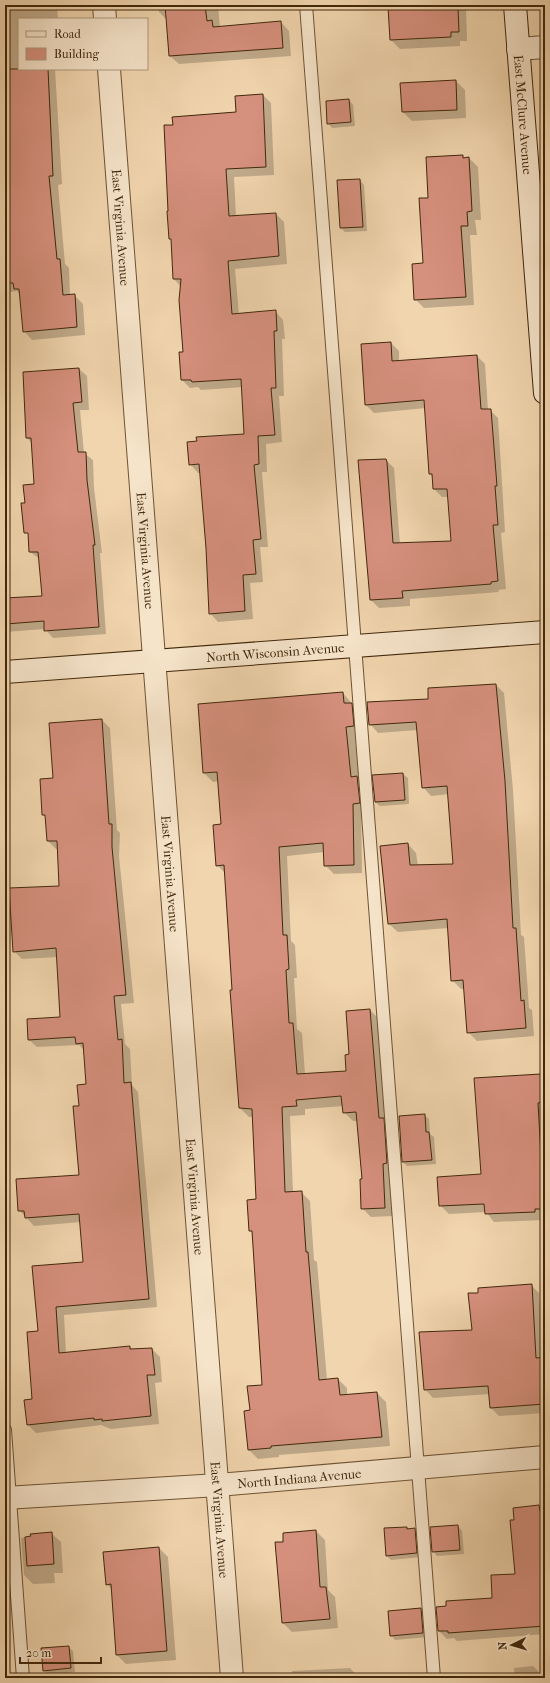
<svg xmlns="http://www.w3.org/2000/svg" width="550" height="1683" font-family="'IM FELL French Canon',serif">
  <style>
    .shadow { fill: #0003 }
    .building { fill: #d6907e; stroke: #41280b }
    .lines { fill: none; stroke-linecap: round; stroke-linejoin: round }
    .lane-casing { stroke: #6d5334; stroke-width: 14 }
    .street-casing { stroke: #6d5334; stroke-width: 24 }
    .secondary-casing { stroke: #41280b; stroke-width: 24 }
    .lane { stroke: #f6e4ca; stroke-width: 12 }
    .street { stroke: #f6e4ca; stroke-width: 22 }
    .secondary { stroke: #f6e4ca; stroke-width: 22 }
    .labels { text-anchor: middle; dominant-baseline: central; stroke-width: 3; stroke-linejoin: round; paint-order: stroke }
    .street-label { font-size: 13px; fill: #41280b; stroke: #f6e4ca }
  </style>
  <rect width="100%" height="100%" fill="#f1d5ae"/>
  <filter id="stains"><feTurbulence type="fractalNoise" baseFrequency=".005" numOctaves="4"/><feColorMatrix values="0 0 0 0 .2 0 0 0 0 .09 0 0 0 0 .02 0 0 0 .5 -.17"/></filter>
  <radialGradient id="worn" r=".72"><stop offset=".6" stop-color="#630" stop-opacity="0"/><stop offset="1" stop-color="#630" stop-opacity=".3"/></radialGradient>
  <path class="shadow" d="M5,5H57L58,19H19V69H55L62,184L58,185L65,264L69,268L70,296L74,295L83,304L85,335L32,340L24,331L20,295L17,291L9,292L5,288Z
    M158,5H218L220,28L281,22L289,31L291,56L179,64L170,56L167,20L159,12Z
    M400,5H466L467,41H460V46L400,49L391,40Z
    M456,81L465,90L466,118L412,121L403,112L401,84Z
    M263,95L271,103L274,175L234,177L236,217L276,214L284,222L287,264L235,269L239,315L275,311L283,320L285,339H282L284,396H279L282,442L266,444L267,472H262L268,547H260L263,582L250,583L253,619L218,622L210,613L201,473H198L190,464L198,442L245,435L243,387L201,390L198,387L190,388L182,380L184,353L181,287L174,279L172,240L170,238L174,126L237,113Z
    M349,100L353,105L355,126L332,128L328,123Z
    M462,156L465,159L469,158L478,167L481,220H475L477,235H470L474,305L424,308L415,299L424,264L429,198Z
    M360,180L364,185L367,231L345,232L341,228Z
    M391,343L399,351V361L477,356L485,364L488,410H490L498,418L505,532L501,533L506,589L498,590L499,592L410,599V606L379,608L371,600L360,461L386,460L394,468L400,544L452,542L449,497H442L434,489L433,477L430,474L426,408L374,413L366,405Z
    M79,369L87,376L89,410H80L84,453L93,460L94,488L102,553H100L106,634L53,638L45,629L5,632V599L43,597L40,559L30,552L35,485L32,443L27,438Z
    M496,685L504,693L513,790L521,935L524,937L529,1008L532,1010L534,1036L477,1041L468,1032L465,989H461L452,980L448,928L398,932L389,924L408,844L416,853L418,866L454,864L449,794L431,796L423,787L418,730L378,733L370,724L430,700Z
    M343,693L360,713L362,735H355L359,779L366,786L368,812H361L362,873L334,874L325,865V852L287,856L291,941L295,945L297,978H294L297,1029L302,1033L305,1074L348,1072L350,1055L370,1010L379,1019L394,1216L371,1217L362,1208L363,1180L358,1121H353L344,1112L343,1106L305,1109V1115L290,1116L293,1192H301L310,1201L314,1260L317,1262L327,1380L338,1379L347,1388V1396L377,1393L386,1402L390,1446L279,1455V1457L258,1459L249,1450L251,1411L263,1386L253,1234L250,1230L257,1200L254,1117H249L240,1108L226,874L217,865L222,825L219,781L213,782L204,773Z
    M102,720L110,728L117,830L120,833L119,856L134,1003L121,1004L125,1044L130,1049L132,1085L138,1092L157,1307L64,1315L66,1354L130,1347L133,1350L152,1349L160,1357L162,1382L155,1383L159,1424L111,1429L101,1425L36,1433L28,1425L33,1400L39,1332L84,1263L81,1222L34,1226L19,1210L80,1176V1107L87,1085L85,1051L79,1045L37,1047L28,1039L62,1018L58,957L22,959L14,951L60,887L58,849H56L48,841L47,818L43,815L54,779Z
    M5,727L9,761L5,762Z
    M403,774L408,778L409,804L380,806L375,802L374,776Z
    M5,803L7,829H5Z
    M540,1075L545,1080V1217H543V1220L494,1222L486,1212L449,1214L440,1205L482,1175Z
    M424,1115L429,1119L430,1134L434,1137L436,1164L407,1166L403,1162Z
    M531,1285L539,1293L543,1358H545V1413L499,1416L491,1408L490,1394L433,1398L425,1389L473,1331Z
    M539,1506L545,1512V1634L457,1641L454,1638L447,1639L439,1631L437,1608L493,1599L516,1575L515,1521Z
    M458,1526L462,1531L464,1554L437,1556L433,1551Z
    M407,1528L409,1530L415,1529L419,1534L421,1557L391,1560L387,1556L385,1529Z
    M316,1531L325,1540L328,1590L335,1597L338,1628L292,1632L283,1623L276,1543H284Z
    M52,1534L61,1542L63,1573H54L55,1583L33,1584L24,1575L21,1538Z
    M5,1538L13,1546L16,1584L5,1585Z
    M159,1548L168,1557L176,1660L126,1664L117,1655L112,1590L107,1584Z
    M421,1609L425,1614L427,1637L395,1640L391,1635Z
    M68,1647L73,1651L75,1672L49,1675L44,1670Z
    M533,1666L542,1675V1678H515L514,1668Z
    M350,1668L359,1678H293L292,1671Z
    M60,1677L62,1678H46Z"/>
  <path class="building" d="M165,5H205L207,21L212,20L213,27L281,21L283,48L169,56Z
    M450,5V8L458,7L459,32H451V37L390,40L388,7Z
    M5,69H48L53,176H49L57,259H60L63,295L75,294L77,327L23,332L19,289H14L13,283H5Z
    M456,80L457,110L402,112L400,83Z
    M263,94L266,167L226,169L229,216L276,213L279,256L228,261L232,314L276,310L277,331H274L276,388H271L275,435L258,436L259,464L254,465L261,539L253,540L256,574L243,575L245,611L209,614L206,548L199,464L189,465L187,442L197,441L196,437L244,434L241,379L192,382L191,380H181L179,352H183L179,300L181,279H173L171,239H169L167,211H168L164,125H173L172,117L236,112L235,96Z
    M349,99L351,122L327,124L326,101Z
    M463,155V158L469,157L472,211L467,212L468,226H461L466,297L414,300L412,264L423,263L419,198H428L426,157Z
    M360,179L363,227L340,228L337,180Z
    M391,342L392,361L477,355L481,409H491L497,486H495L498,525H493L498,581L491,582V584L402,591L403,598L370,600L358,460L386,459L387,462L393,543L451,541L447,489H433L432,474H429L424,400L365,405L361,344Z
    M79,368L82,402L73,403L78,452H86L87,480L95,545H93L99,627L44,631V621L6,624L5,598L42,596L38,552H29L28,533H24L21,503H25L23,485L34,484L31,438H26L23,372Z
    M496,684L505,781L513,928H516L521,1001L524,1000L526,1028L467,1033L463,980L451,981L447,919L388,924L380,846L408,843L410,865L453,864L447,786L422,788L416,722L369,725L367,702L428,699V688Z
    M343,692L344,703H352L354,726L346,727L351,777L357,776L360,803L353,804L354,865L324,866L323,843L279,847L283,935H287L289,969L286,970L289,1023H293L297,1074L346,1071L345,1055L349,1054L346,1011L370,1009L379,1118H384L387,1163L383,1164L385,1208L361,1209L360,1179H362L356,1112L343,1113L341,1096L296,1100L297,1106L282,1107L285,1192L302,1191L306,1252H308L319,1380L338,1378L340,1395L377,1392L382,1437L271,1446V1448L248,1450L244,1411L250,1410L247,1386L262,1385L252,1231H249L247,1200L256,1199L252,1109L239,1108L230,990H232L224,865L216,866L213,825L221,824L217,772L203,773L198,704Z
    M102,719L109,824H112V847L126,995L114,996L118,1040L122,1039L124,1083L131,1082L149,1299L56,1307L59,1353L130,1346V1349L152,1348L155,1375H147L151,1416L102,1421V1419L94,1420V1418L27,1425L24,1400L32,1399L27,1332L38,1331L32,1266L83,1262L79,1214L25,1218L24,1211H18L16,1179L79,1175L73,1106H79L77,1085L86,1084L83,1043L76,1044L75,1037L28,1040L27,1019L60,1017L56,948L13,952L9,888L59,886L57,841H47L45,815H42L40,779L53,778L49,723Z
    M403,773L405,800L375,802L372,775Z
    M541,1074L542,1102L538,1103L544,1209H535V1212L485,1214L484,1204L439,1206L437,1177L481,1174L474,1078Z
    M425,1114L426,1132H429L432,1160L402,1162L399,1116Z
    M532,1284L536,1358L545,1357V1404L490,1408L488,1386L424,1390L419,1332L472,1330L468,1293H478V1288Z
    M539,1505L541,1516H544L545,1530V1626L448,1633V1631H438L436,1607L446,1606V1601L492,1598L491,1575L515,1574L510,1520H514L513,1508Z
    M458,1525L460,1550L432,1552L430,1527Z
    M407,1527V1529L415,1528L417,1553L386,1556L384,1528Z
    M316,1530L320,1587H326L330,1619L282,1623L275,1542H283V1533Z
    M52,1532L54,1564L27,1566L25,1537L31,1536L30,1534Z
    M159,1547L167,1651L116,1655L111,1584L106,1585L103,1552Z
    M421,1608L423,1633L390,1636L388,1611Z
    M69,1646L71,1668L43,1671L41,1648Z"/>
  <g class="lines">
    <g class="lane-casing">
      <path id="lane" d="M306,5L434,1678
        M5,1430L23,1678"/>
    </g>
    <g class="street-casing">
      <g id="street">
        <path d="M104,5L105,19"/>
        <path d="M518,49L545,47"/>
        <path id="s1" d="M109,69L232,1678"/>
        <path id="s2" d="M5,1498L218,1485L545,1457"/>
      </g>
    </g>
    <g class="secondary-casing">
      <g id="secondary">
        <path id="s3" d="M515,5L545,393"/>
        <path id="s4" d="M5,672L545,632"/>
      </g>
    </g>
    <use href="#lane" class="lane"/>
    <use href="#street" class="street"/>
    <use href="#secondary" class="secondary"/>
  </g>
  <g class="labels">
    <g class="street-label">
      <text stroke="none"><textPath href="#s3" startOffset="110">East McClure Avenue</textPath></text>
      <text stroke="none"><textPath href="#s1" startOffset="159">East Virginia Avenue</textPath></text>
      <text stroke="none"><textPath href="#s1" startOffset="483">East Virginia Avenue</textPath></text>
      <text stroke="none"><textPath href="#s4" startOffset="271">North Wisconsin Avenue</textPath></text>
      <text stroke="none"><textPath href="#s1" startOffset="807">East Virginia Avenue</textPath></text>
      <text stroke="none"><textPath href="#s1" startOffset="1131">East Virginia Avenue</textPath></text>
      <text stroke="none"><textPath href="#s2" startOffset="295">North Indiana Avenue</textPath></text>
      <text stroke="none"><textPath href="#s1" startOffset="1455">East Virginia Avenue</textPath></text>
    </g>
  </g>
  <rect width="550" height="1683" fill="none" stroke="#f1d5ae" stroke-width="20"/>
  <rect x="6" y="6" width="538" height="1671" fill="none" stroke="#41280b" stroke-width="2"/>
  <rect x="10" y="10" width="530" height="1663" fill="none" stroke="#41280b"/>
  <rect x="18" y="18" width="130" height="52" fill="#f6e4ca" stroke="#ae997e"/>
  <rect x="26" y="31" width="20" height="6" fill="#f6e4ca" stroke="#ae997e"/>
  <text x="54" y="38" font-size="12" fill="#41280b">Road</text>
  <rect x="26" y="48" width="20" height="12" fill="#d6907e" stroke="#ae997e"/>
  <text x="54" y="58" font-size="12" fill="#41280b">Building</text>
  <g transform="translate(512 1645) rotate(265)" stroke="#f6e4ca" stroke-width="3" paint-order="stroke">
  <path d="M0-3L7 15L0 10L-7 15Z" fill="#41280b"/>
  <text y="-6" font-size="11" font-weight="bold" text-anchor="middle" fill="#41280b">N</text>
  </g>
  <path d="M20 1657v6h81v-6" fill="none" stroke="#41280b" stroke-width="2"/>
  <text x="26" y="1657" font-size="12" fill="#41280b" stroke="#f6e4ca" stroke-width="3" paint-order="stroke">20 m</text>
  <rect width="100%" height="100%" filter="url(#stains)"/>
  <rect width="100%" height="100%" fill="url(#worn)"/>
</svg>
